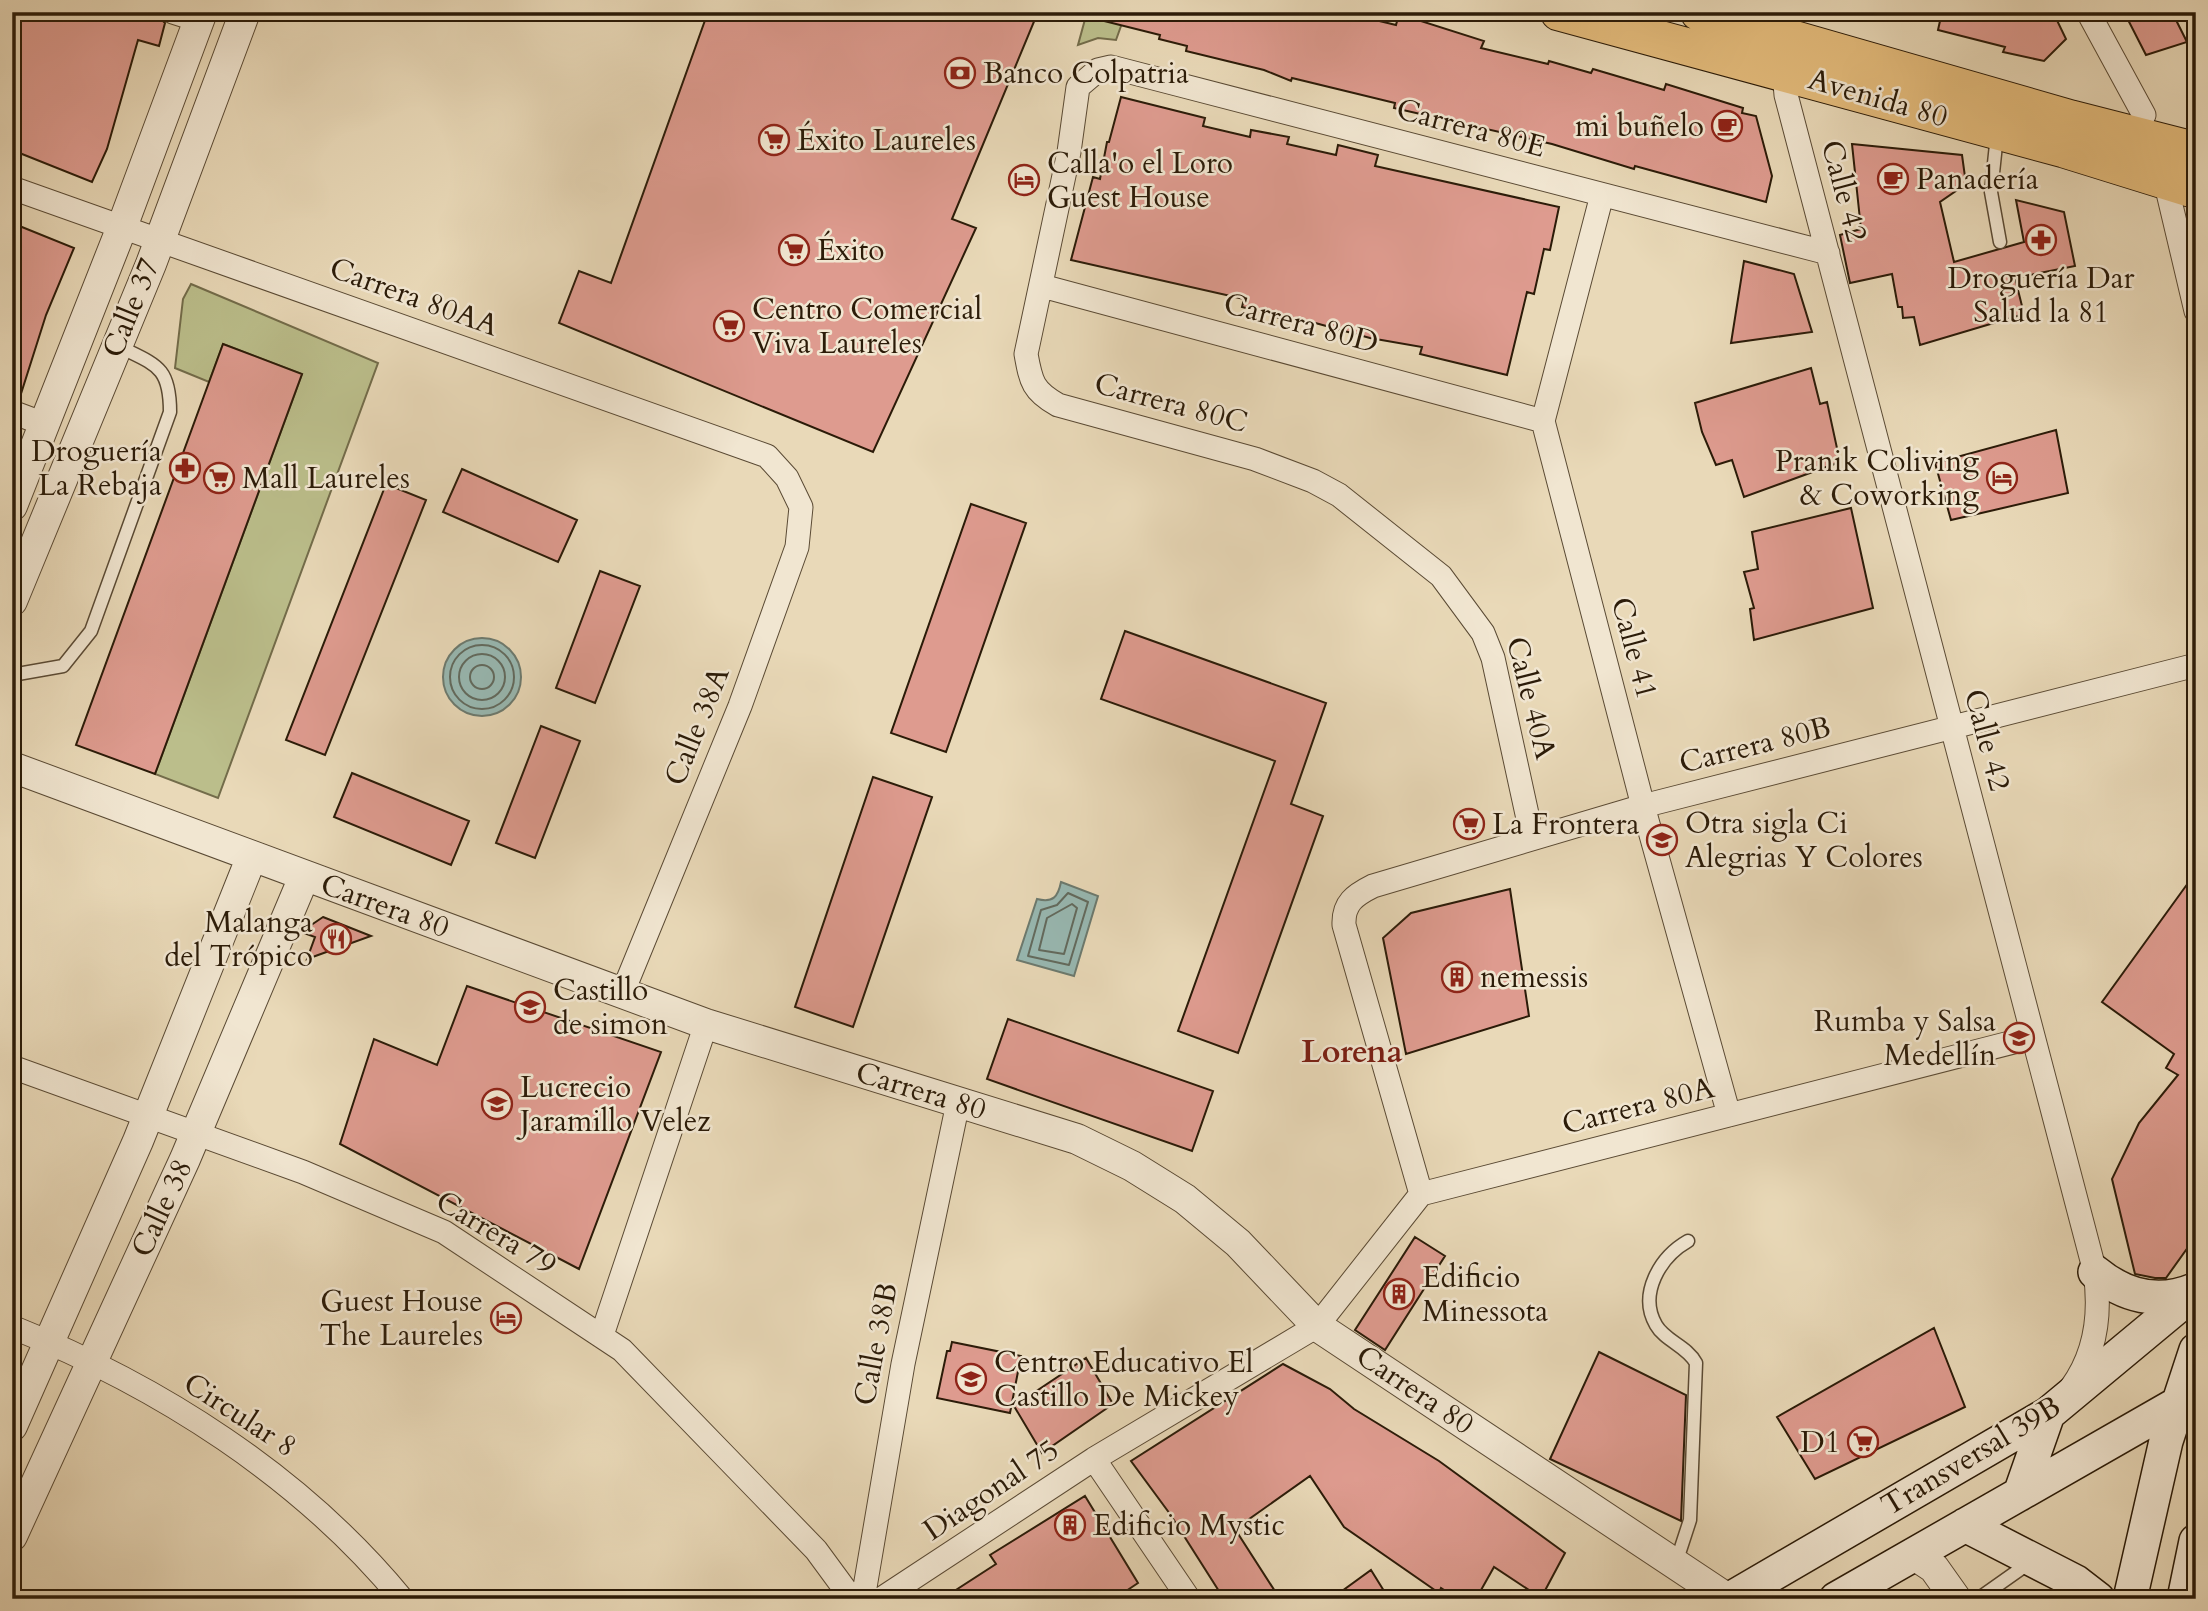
<svg xmlns="http://www.w3.org/2000/svg" width="2208" height="1611" font-family="Cardo,serif">
  <style>
    .green { fill: #bbbe8b; stroke: #736c4a; stroke-width: 2 }
    .water { fill: #98b9b3; stroke: #6c7a6f; stroke-width: 2 }
    .lines { fill: none; stroke-linecap: round; stroke-linejoin: round }
    .shore { stroke: #626a5e; stroke-width: 2 }
    .building { fill: #de9b8f; stroke: #2b1b08; stroke-width: 2 }
    .service-casing { stroke: #5a4a34; stroke-width: 15 }
    .minor-casing { stroke: #5a4a34; stroke-width: 25 }
    .tertiary-casing { stroke: #5a4a34; stroke-width: 32 }
    .secondary-casing { stroke: #2b1b08; stroke-width: 36 }
    .primary-casing { stroke: #2b1b08; stroke-width: 39 }
    .service { stroke: #f1e6d1; stroke-width: 12 }
    .minor { stroke: #f1e6d1; stroke-width: 23 }
    .tertiary { stroke: #f1e6d1; stroke-width: 30 }
    .secondary { stroke: #f1e6d1; stroke-width: 33 }
    .primary { stroke: #e4bc7c; stroke-width: 37 }
    .labels { text-anchor: middle; dominant-baseline: central; stroke-width: 5; stroke-linejoin: round; paint-order: stroke }
    .poi-label { font-size: 30px; fill: #2b1b08; stroke: #f1e6d1; text-anchor: start }
    .street-label { font-size: 30px; fill: #2b1b08; stroke: #f1e6d1 }
    .neighbourhood-label { font-size: 32px; font-weight: bold; fill: #7a1f14; stroke: #f1e6d1 }
  </style>
  <rect width="100%" height="100%" fill="#e9d9b8"/>
  <filter id="stains"><feTurbulence type="fractalNoise" baseFrequency=".00286" numOctaves="4"/><feColorMatrix values="0 0 0 0 .2 0 0 0 0 .09 0 0 0 0 .02 0 0 0 .5 -.17"/></filter>
  <radialGradient id="worn" r=".72"><stop offset=".6" stop-color="#630" stop-opacity="0"/><stop offset="1" stop-color="#630" stop-opacity=".3"/></radialGradient>
  <path class="green" d="M1087,12H1126L1116,40L1098,38L1078,45Z
    M191,284L378,363L218,798L155,774L302,374L223,344L209,382L175,368L183,299Z"/>
  <path class="water" d="M443 677a39 39 0 1 1 78 0a39 39 0 1 1-78 0Z
    M1061,882L1098,896L1074,976L1017,960L1037,899C1053,903 1058,897 1061,882Z"/>
  <g class="lines">
    <path class="shore" d="M450 677a32 32 0 1 1 64 0a32 32 0 1 1-64 0Z
      M459 677a23 23 0 1 1 46 0a23 23 0 1 1-46 0Z
      M470 677a12 12 0 1 1 24 0a12 12 0 1 1-24 0Z
      M1068,893L1088,902L1069,965L1028,956L1041,910L1057,905Z
      M1072,904L1077,908L1064,954L1039,950L1047,918Z"/>
  </g>
  <path class="building" d="M12,12H136L161,19L165,23L159,46L138,40L107,149L92,182L12,150Z
    M708,12H1038L952,219L976,228L873,452L559,323L579,271L611,283Z
    M1100,12H1342L1396,25L1399,14L1484,41L1481,48L1548,64L1549,61L1591,73L1593,69L1664,90L1666,84L1743,108L1742,113L1756,116L1772,176L1766,202L1635,166L1634,169L1552,144L1394,108L1395,103L1292,78L1291,81L1264,70L1186,51L1187,46L1159,39L1160,35L1100,20Z
    M1942,12H2053L2066,39L2044,61L2003,52L2005,47L1938,30Z
    M2124,12H2172L2187,42L2146,55Z
    M1121,97L1205,118L1203,126L1250,137L1251,130L1289,137L1287,144L1336,155L1338,145L1378,155L1375,166L1559,207L1550,250L1544,249L1534,294L1527,292L1507,375L1420,354L1422,347L1370,338L1308,321L1307,324L1275,317V315L1242,307L1244,299L1071,260L1093,177L1100,179L1107,142H1109Z
    M1852,144L1962,155L1966,184L1940,202L1954,262L2024,242L2016,200L2064,212L2075,266L2015,278L2024,314L1920,345L1914,317L1903,318L1902,307H1898L1892,274L1850,283L1840,235L1861,229Z
    M12,223L74,248L46,315L19,400L12,398Z
    M1744,261L1794,274L1812,332L1731,343Z
    M223,344L302,374L155,774L76,745Z
    M1811,368L1820,404L1827,402L1840,462L1744,497L1732,460L1716,465L1702,432L1695,403Z
    M2056,430L2068,493L1951,520L1935,463Z
    M462,469L577,520L558,562L443,512Z
    M386,484L426,500L325,755L286,740Z
    M971,504L1026,523L946,752L891,733Z
    M1851,508L1873,608L1754,640L1750,609L1754,608L1744,572L1758,569L1752,532Z
    M600,571L640,586L595,703L556,688Z
    M1125,631L1326,703L1291,804L1323,816L1238,1053L1178,1031L1275,761L1101,699Z
    M541,726L580,741L535,858L496,843Z
    M352,773L469,821L451,865L334,817Z
    M873,777L932,797L853,1027L795,1007Z
    M2196,872V1236L2166,1278H2155L2135,1274L2112,1179L2139,1123L2178,1075L2166,1068L2174,1054L2102,1002Z
    M1510,889L1529,1016L1406,1054L1383,938L1411,913Z
    M323,917L371,936L307,959L315,937L301,932Z
    M467,986L661,1052L579,1269L340,1144L374,1039L437,1065Z
    M1008,1019L1213,1091L1192,1151L987,1079Z
    M1415,1237L1445,1256L1385,1350L1355,1330Z
    M1934,1328L1965,1407L1815,1479L1777,1417Z
    M952,1342L1021,1356L1010,1413L937,1398L947,1351H950Z
    M1599,1352L1686,1395L1681,1521L1550,1459Z
    M1086,1358L1113,1404L1042,1453L1014,1406Z
    M1283,1364L1330,1389L1354,1409L1439,1461L1565,1553L1541,1598L1494,1567L1476,1599H1458L1441,1588L1439,1593L1344,1527L1310,1476L1235,1529L1280,1599H1224L1170,1514L1131,1461Z
    M1085,1496L1138,1583L1114,1599H942L996,1564L990,1555Z
    M1371,1570L1389,1599H1331Z"/>
  <g class="lines">
    <g class="service-casing">
      <path id="service" d="M1997,135L1991,192L2000,242
        M12,675L63,666L91,631L170,412C170,366 156,365 118,346
        M1676,1563L1690,1520L1696,1363C1687,1346 1665,1341 1656,1325C1638,1294 1660,1257 1688,1241
        M1978,1599L2029,1563"/>
    </g>
    <g class="minor-casing">
      <path id="minor" d="M173,12L198,20
        M2088,12L2144,115
        M1784,72L1786,95L2095,1272C2101,1313 2096,1354 2071,1388
        M2165,180L2196,311
        M12,188L767,456L787,478L801,507L797,547L740,706L622,994
        M1602,195L1543,421L1643,806L1729,1115
        M1042,286L1543,421
        M12,412L44,424
        M1532,837L1493,658L1483,633L1441,576L1339,495L1313,481L1255,459L1058,405C1033,391 1031,382 1026,354L1069,152L1078,87L1098,70L1111,67L1828,253
        M12,1067L303,1172L444,1232L622,1350L816,1550L852,1599
        M1421,1194L1344,925C1343,903 1355,895 1373,886L1643,806L2196,665
        M12,1327C159,1386 301,1476 402,1599
        M602,1335L706,1024
        M1094,1459L1189,1599
        M863,1599L903,1364L958,1103
        M881,1599L1094,1459L1317,1326L1421,1194L2033,1037"/>
    </g>
    <g class="tertiary-casing">
      <path id="tertiary" d="M12,506L122,227L202,12
        M12,601L151,264L245,12
        M12,767L706,1024L1077,1139L1132,1166L1185,1199L1238,1243L1317,1326L1728,1599
        M12,1426L138,1141L252,856
        M12,1536L185,1159L304,877
        M1913,1554L1934,1568L1956,1599"/>
    </g>
    <g class="secondary-casing">
      <path id="secondary" d="M2095,1272C2124,1296 2158,1305 2194,1290
        M2020,1494L2048,1414
        M1965,1525L2076,1582L2098,1599
        M1730,1599L2048,1414L2196,1291
        M1836,1599L2177,1404L2196,1401
        M2130,1599L2166,1441L2196,1350
        M2184,1599L2196,1541"/>
    </g>
    <g class="primary-casing">
      <path id="primary" d="M1559,12L2064,149L2196,190
        M1699,12L2071,119L2196,151"/>
    </g>
    <use href="#service" class="service"/>
    <use href="#minor" class="minor"/>
    <use href="#tertiary" class="tertiary"/>
    <use href="#secondary" class="secondary"/>
    <use href="#primary" class="primary"/>
  </g>
  <defs>
    <g id="bank-ring" transform="scale(1.575)"><circle r="9.5" fill="#f1e6d1" stroke="#8f2418" stroke-width="1.5"/><path d="M-6-4H6V4H-6ZM0-2.3a2.3 2.3 0 1 0 0 4.6a2.3 2.3 0 1 0 0-4.6Z" fill="#8f2418"/></g>
    <g id="cafe-ring" transform="scale(1.575)"><circle r="9.5" fill="#f1e6d1" stroke="#8f2418" stroke-width="1.5"/><path d="M-5.5-4.5H6V0H3Q3 3.5 0 3.5H-2.5Q-5.5 3.5-5.5 0ZM3-3.2v2h1.7v-2ZM-6 4.5H4V6H-6Z" fill="#8f2418"/></g>
    <g id="supermarket-ring" transform="scale(1.575)"><circle r="9.5" fill="#f1e6d1" stroke="#8f2418" stroke-width="1.5"/><path d="M-6-5.5h2.5l.6 2H6L4.5 2H-2.5L-4.4-4H-6ZM-1.5 3.2a1.3 1.3 0 1 0 .1 0ZM3 3.2a1.3 1.3 0 1 0 .1 0Z" fill="#8f2418"/></g>
    <g id="hotel-ring" transform="scale(1.575)"><circle r="9.5" fill="#f1e6d1" stroke="#8f2418" stroke-width="1.5"/><path d="M-6-4.5h1.5V1H6V5H4.5V3h-9V5H-6ZM-4 0a1.8 1.8 0 1 1 3.6 0ZM.5 0V-2.5h3Q6-2.5 6 0Z" fill="#8f2418"/></g>
    <g id="pharmacy-ring" transform="scale(1.575)"><circle r="9.5" fill="#f1e6d1" stroke="#8f2418" stroke-width="1.5"/><path d="M-2-6h4v4h4v4h-4v4h-4v-4h-4v-4h4Z" fill="#8f2418"/></g>
    <g id="school-ring" transform="scale(1.575)"><circle r="9.5" fill="#f1e6d1" stroke="#8f2418" stroke-width="1.5"/><path d="M0-5L7-2L0 1L-7-2ZM-4 1L0 2.5L4 1V4Q0 6-4 4Z" fill="#8f2418"/></g>
    <g id="restaurant-ring" transform="scale(1.575)"><circle r="9.5" fill="#f1e6d1" stroke="#8f2418" stroke-width="1.5"/><path d="M-5-6h1v4h1v-4h1v4h1v-4h1v5L-1.5 .5V6h-2V.5L-5-1ZM5-6V6H3V1.5H1.5Q1.5-4 5-6Z" fill="#8f2418"/></g>
    <g id="building-ring" transform="scale(1.575)"><circle r="9.5" fill="#f1e6d1" stroke="#8f2418" stroke-width="1.5"/><path d="M-4-6H4V6H1V3H-1V6H-4ZM-2.5-4.3h1.7v1.8h-1.7ZM.8-4.3h1.7v1.8H.8ZM-2.5-1h1.7V.8h-1.7ZM.8-1h1.7V.8H.8Z" fill="#8f2418"/></g>
  </defs>
  <g fill-rule="evenodd">
    <use href="#bank-ring" x="960" y="73"/>
    <use href="#cafe-ring" x="1727" y="126"/>
    <use href="#supermarket-ring" x="774" y="140"/>
    <use href="#cafe-ring" x="1893" y="179"/>
    <use href="#hotel-ring" x="1024" y="180"/>
    <use href="#pharmacy-ring" x="2041" y="240"/>
    <use href="#supermarket-ring" x="794" y="250"/>
    <use href="#supermarket-ring" x="729" y="326"/>
    <use href="#pharmacy-ring" x="185" y="468"/>
    <use href="#supermarket-ring" x="219" y="478"/>
    <use href="#hotel-ring" x="2002" y="478"/>
    <use href="#supermarket-ring" x="1469" y="824"/>
    <use href="#school-ring" x="1662" y="840"/>
    <use href="#restaurant-ring" x="336" y="939"/>
    <use href="#building-ring" x="1457" y="977"/>
    <use href="#school-ring" x="530" y="1007"/>
    <use href="#school-ring" x="2019" y="1038"/>
    <use href="#school-ring" x="497" y="1104"/>
    <use href="#building-ring" x="1399" y="1294"/>
    <use href="#hotel-ring" x="506" y="1318"/>
    <use href="#school-ring" x="971" y="1379"/>
    <use href="#supermarket-ring" x="1863" y="1442"/>
    <use href="#building-ring" x="1070" y="1525"/>
  </g>
  <g class="labels">
    <g class="poi-label">
      <text x="983" y="73">Banco Colpatria</text>
      <text x="1704" y="126" text-anchor="end">mi buñelo</text>
      <text x="797" y="140">Éxito Laureles</text>
      <text x="1047" y="163">Calla'o el Loro<tspan x="1047" dy="34">Guest House</tspan></text>
      <text x="1916" y="179">Panadería</text>
      <text x="817" y="250">Éxito</text>
      <text x="2041" y="278" text-anchor="middle">Droguería Dar<tspan x="2041" dy="34">Salud la 81</tspan></text>
      <text x="752" y="309">Centro Comercial<tspan x="752" dy="34">Viva Laureles</tspan></text>
      <text x="162" y="451" text-anchor="end">Droguería<tspan x="162" dy="34">La Rebaja</tspan></text>
      <text x="1979" y="461" text-anchor="end">Pranik Coliving<tspan x="1979" dy="34">&amp; Coworking</tspan></text>
      <text x="242" y="478">Mall Laureles</text>
      <text x="1685" y="823">Otra sigla Ci<tspan x="1685" dy="34">Alegrias Y Colores</tspan></text>
      <text x="1492" y="824">La Frontera</text>
      <text x="313" y="922" text-anchor="end">Malanga<tspan x="313" dy="34">del Trópico</tspan></text>
      <text x="1480" y="977">nemessis</text>
      <text x="553" y="990">Castillo<tspan x="553" dy="34">de simon</tspan></text>
      <text x="1996" y="1021" text-anchor="end">Rumba y Salsa<tspan x="1996" dy="34">Medellín</tspan></text>
      <text x="520" y="1087">Lucrecio<tspan x="520" dy="34">Jaramillo Velez</tspan></text>
      <text x="1422" y="1277">Edificio<tspan x="1422" dy="34">Minessota</tspan></text>
      <text x="483" y="1301" text-anchor="end">Guest House<tspan x="483" dy="34">The Laureles</tspan></text>
      <text x="994" y="1362">Centro Educativo El<tspan x="994" dy="34">Castillo De Mickey</tspan></text>
      <text x="1840" y="1442" text-anchor="end">D1</text>
      <text x="1093" y="1525">Edificio Mystic</text>
    </g>
    <g class="street-label">
      <text transform="translate(1878 98) rotate(16)">Avenida 80</text>
      <text transform="translate(1471 128) rotate(15)">Carrera 80E</text>
      <text transform="translate(1844 191) rotate(75)">Calle 42</text>
      <text transform="translate(414 297) rotate(20)">Carrera 80AA</text>
      <text transform="translate(131 308) rotate(-68)">Calle 37</text>
      <text transform="translate(1301 323) rotate(15)">Carrera 80D</text>
      <text transform="translate(1171 403) rotate(15)">Carrera 80C</text>
      <text transform="translate(1634 648) rotate(75)">Calle 41</text>
      <text transform="translate(1531 698) rotate(76)">Calle 40A</text>
      <text transform="translate(697 726) rotate(-68)">Calle 38A</text>
      <text transform="translate(1987 740) rotate(75)">Calle 42</text>
      <text transform="translate(1755 745) rotate(-14)">Carrera 80B</text>
      <text transform="translate(385 906) rotate(20)">Carrera 80</text>
      <text transform="translate(921 1091) rotate(17)">Carrera 80</text>
      <text transform="translate(1638 1106) rotate(-14)">Carrera 80A</text>
      <text transform="translate(162 1208) rotate(-65)">Calle 38</text>
      <text transform="translate(496 1233) rotate(31)">Carrera 79</text>
      <text transform="translate(876 1344) rotate(-79)">Calle 38B</text>
      <text transform="translate(1415 1390) rotate(34)">Carrera 80</text>
      <text transform="translate(240 1415) rotate(33)">Circular 8</text>
      <text transform="translate(1971 1456) rotate(-31)">Transversal 39B</text>
      <text transform="translate(991 1490) rotate(-34)">Diagonal 75</text>
    </g>
    <g class="neighbourhood-label">
      <text x="1352" y="1052">Lorena</text>
    </g>
  </g>
  <rect width="2208" height="1611" fill="none" stroke="#e9d9b8" stroke-width="42"/>
  <rect x="14" y="14" width="2180" height="1583" fill="none" stroke="#2b1b08" stroke-width="3.5"/>
  <rect x="21" y="21" width="2166" height="1569" fill="none" stroke="#2b1b08" stroke-width="2"/>
  <rect width="100%" height="100%" filter="url(#stains)"/>
  <rect width="100%" height="100%" fill="url(#worn)"/>
</svg>
